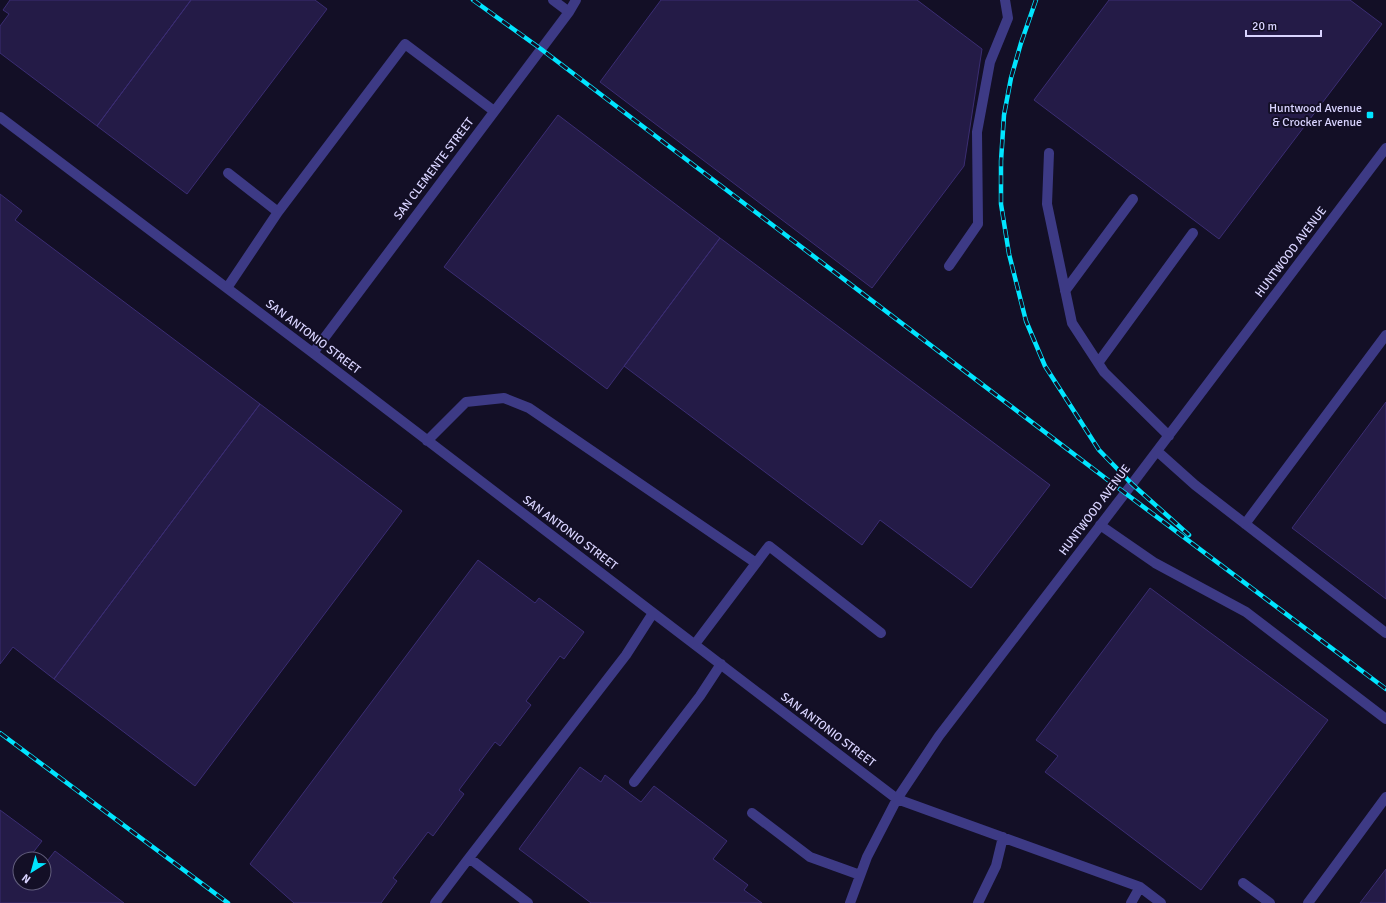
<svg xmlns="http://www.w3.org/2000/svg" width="1386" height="903" font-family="Signika,sans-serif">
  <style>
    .building { fill: #241b47; stroke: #3b2d73 }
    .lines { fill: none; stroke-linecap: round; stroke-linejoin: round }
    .minor { stroke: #3d3a85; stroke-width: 10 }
    .rail-casing { stroke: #00e5ff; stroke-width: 4.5 }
    .rail { stroke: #130f26; stroke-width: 3; stroke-dasharray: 9; stroke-linecap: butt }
    .poi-dot { fill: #00e5ff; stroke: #130f26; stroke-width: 1.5 }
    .labels { text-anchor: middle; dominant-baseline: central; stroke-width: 4; stroke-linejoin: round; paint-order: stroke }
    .poi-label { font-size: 12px; fill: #d9d4ff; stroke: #130f26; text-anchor: end }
    .street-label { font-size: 12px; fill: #d9d4ff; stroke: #130f26 }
  </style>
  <rect width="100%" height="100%" fill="#130f26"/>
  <path class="building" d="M10,0H191L97,126L0,53V26L9,14L3,10Z
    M191,0H315L327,9L187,194L97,126Z
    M661,0H917L982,49L964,166L872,288L600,82Z
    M1109,0H1350L1382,24L1219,239L1034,100Z
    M558,115L720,238L607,389L444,267Z
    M0,194L22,211L15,220L260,404L54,679L13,647L0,664Z
    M720,238L1050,485L971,588L880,520L862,545L624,366Z
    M1386,402V599L1292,528Z
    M260,404L402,511L195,786L54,679Z
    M478,560L535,603L539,598L584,632L564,659L560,656L526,701L531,705L500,746L495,742L459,790L464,794L433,836L428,832L393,878L397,881L381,903H294L250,864Z
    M1150,588L1328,720L1201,890L1045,772L1058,756L1036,740Z
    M580,767L601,782L605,775L641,802L654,786L727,841L713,859L748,885L744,890L762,903H591L519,849Z
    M0,810L42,841L28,859H20V883H44V865L55,851L124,903H0Z
    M1386,869V903H1360Z"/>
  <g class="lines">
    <path class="minor" d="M553,0L569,12
      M0,117L313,353L897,799L1140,887L1161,903
      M1049,153L1047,204L1072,323L1104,372L1169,436
      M228,173L278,212
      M949,266L978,224L977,132L990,62L1008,18L1005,0
      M227,288L278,212L405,44L494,111
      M1065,291L1133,199
      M313,353L569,12L576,0
      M1098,363L1193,233
      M427,441L466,402L504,398L529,408L756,563
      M1157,451L1195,485L1386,633
      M1245,524L1386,335
      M1100,525L1155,563L1246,612L1386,719
      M695,644L769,546L881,633
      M634,782L700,696L721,664
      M752,813L810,857L860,875
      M469,858L626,655L653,613
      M1243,883L1270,903
      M435,903L469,858L528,903
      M850,903L867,857L897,799L939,736L1132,484L1386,148
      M978,903L996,866L1003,837
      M1131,903L1140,887
      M1308,903L1386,797"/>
    <g class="rail-casing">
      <path id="rail" d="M473,0L541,49L1125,493L1386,689
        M1036,0L1021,43L1011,78L1004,115L1001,161V204L1009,254L1026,321L1045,366L1099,450L1132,484L1189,535
        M0,733L228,903"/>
    </g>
    <use href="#rail" class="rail"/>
  </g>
  <rect class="poi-dot" x="1366" y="111" width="8" height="8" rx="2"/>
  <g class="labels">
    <g class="poi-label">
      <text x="1362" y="108">Huntwood Avenue<tspan x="1362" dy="14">&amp; Crocker Avenue</tspan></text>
    </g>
    <g class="street-label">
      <text transform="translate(434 169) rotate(-53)">SAN CLEMENTE STREET</text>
      <text transform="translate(1291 252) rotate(-53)">HUNTWOOD AVENUE</text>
      <text transform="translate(313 337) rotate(37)">SAN ANTONIO STREET</text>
      <text transform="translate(1095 510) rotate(-53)">HUNTWOOD AVENUE</text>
      <text transform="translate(570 533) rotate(37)">SAN ANTONIO STREET</text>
      <text transform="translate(828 730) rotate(37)">SAN ANTONIO STREET</text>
    </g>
  </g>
  <g transform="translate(32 871) rotate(217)"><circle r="19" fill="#130f26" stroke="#625e7d"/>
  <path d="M0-3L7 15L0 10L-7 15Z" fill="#00e5ff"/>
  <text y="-6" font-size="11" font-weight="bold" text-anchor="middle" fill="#d9d4ff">N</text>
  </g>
  <path d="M1246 30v6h75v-6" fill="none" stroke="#d9d4ff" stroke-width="2"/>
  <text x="1252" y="30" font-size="12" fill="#d9d4ff" stroke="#130f26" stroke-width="3" paint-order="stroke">20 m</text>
</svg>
